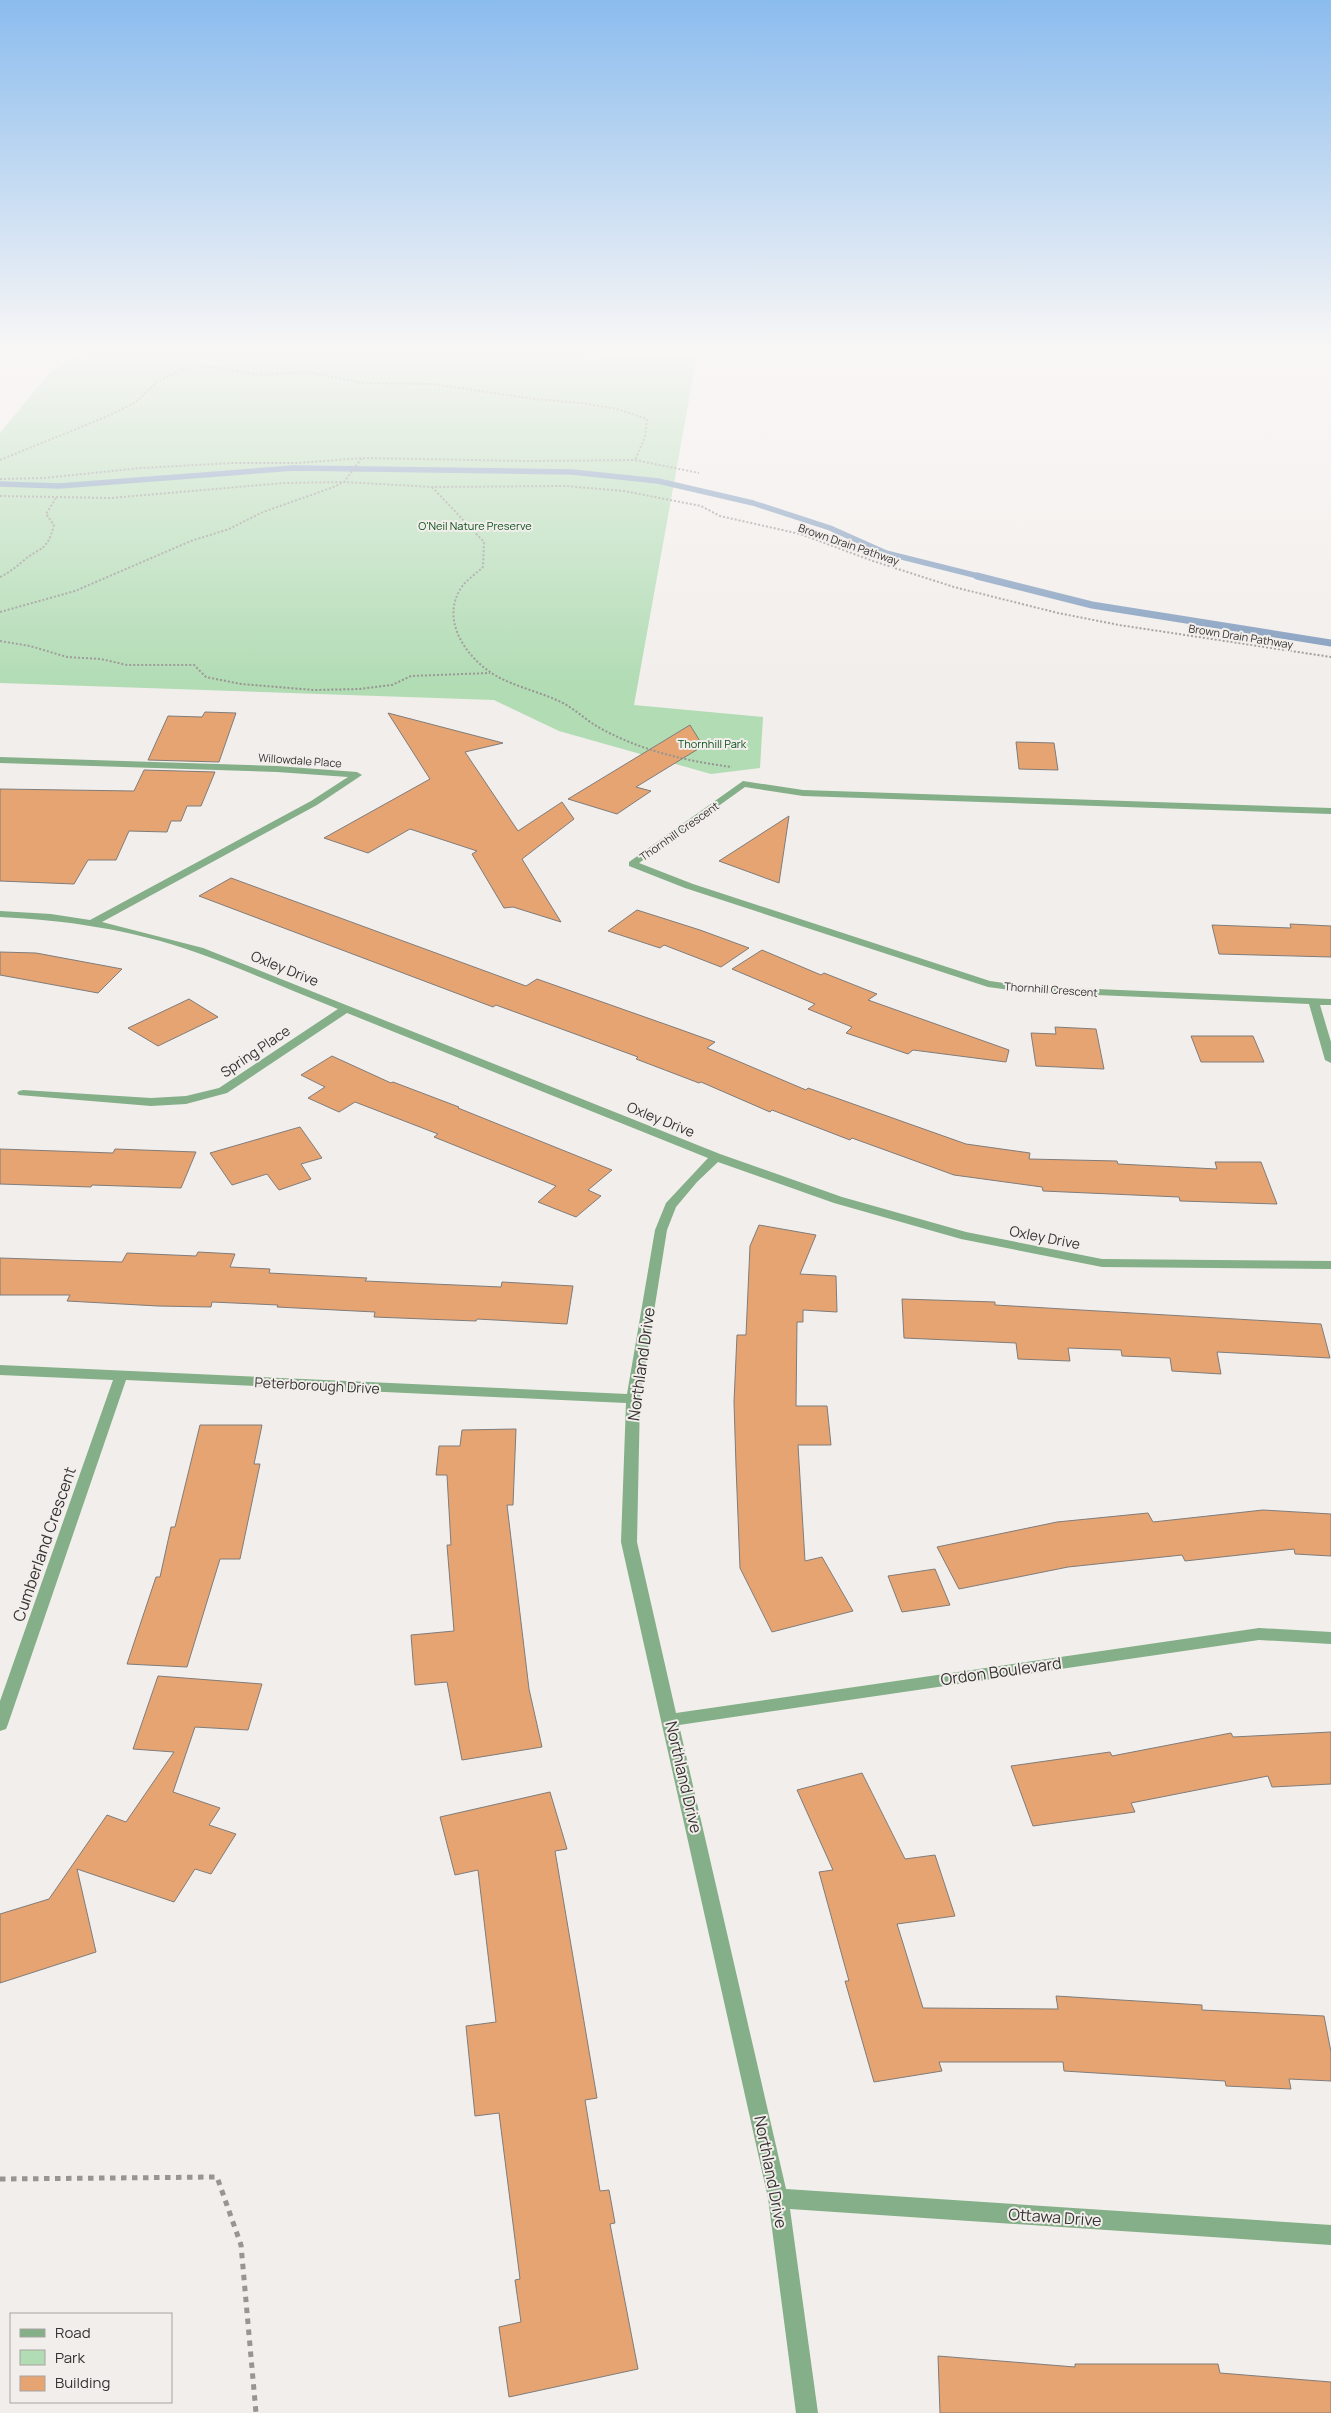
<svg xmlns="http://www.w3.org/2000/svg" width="1331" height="2413" font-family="Manrope,sans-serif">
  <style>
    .green { fill: #b1dcb4 }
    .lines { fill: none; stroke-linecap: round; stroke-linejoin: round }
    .stream-far1 { stroke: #7f9bbd; stroke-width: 5.5 }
    .stream { stroke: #7f9bbd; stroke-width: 7 }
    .building { fill: #e5a472; stroke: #807c7a }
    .path-far1 { stroke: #979492; stroke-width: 2; stroke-dasharray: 2 2; stroke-linecap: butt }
    .path { stroke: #979492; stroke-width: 5; stroke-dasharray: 5.5 5.5; stroke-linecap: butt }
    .minor { fill: #84af88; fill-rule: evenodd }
    .labels { text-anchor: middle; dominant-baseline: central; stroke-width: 4; stroke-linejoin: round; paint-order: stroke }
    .far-park-label { font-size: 11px; fill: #0c511d; stroke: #f2eeeb }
    .far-street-label { font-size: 11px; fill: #353332; stroke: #f2eeeb }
    .street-label { font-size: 14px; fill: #353332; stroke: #f2eeeb }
    .near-street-label { font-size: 16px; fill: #353332; stroke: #f2eeeb }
  </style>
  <rect width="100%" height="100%" fill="#f2eeeb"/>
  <path class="green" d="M93,347H338L697,355L634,705L763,717L760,768L711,774L559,731L494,700L0,683V433L49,373Z"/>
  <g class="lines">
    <path class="stream-far1" d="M0,484L59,486L294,468L572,472L658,481L753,503L830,528L886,553L982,577"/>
    <path class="stream" d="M977,576L1092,605L1331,643"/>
  </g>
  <path class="building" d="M205,712L236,713L219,762L148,760L168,716L202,717Z
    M388,713L503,743L465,752L518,831L562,802L574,819L522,859L561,922L513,907L504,908L472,854L477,851L410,829L368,853L324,838L430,779Z
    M690,725L703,746L636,787L651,791L617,814L568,799Z
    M1016,742L1054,743L1058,770L1019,769Z
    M144,770L215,772L201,806H187L181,821H171L167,832L129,831L116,860H88L74,884L0,881V789L134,791Z
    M789,816L779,883L719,861Z
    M231,878L526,986L537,979L676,1028L715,1042L707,1048L806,1090L808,1088L966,1144L1030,1153L1029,1159L1117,1161L1118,1164L1217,1169L1215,1162H1261L1277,1204L1180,1201L1179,1197L1043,1191L1042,1187L954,1175L852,1138L850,1140L772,1110L770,1112L701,1082L699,1083L636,1059L638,1057L496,1005L493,1007L199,896Z
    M637,910L700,930L749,948L721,967L664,945L660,948L608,931Z
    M1290,924L1331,926V957L1219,954L1212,925L1291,928Z
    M762,950L821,975L824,973L877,994L868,1000L1009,1050L1006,1062L913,1050L908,1054L846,1033L852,1027L808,1009L815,1004L732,969Z
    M0,952L36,953L122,969L98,993L0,975Z
    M189,999L218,1017L158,1046L128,1028Z
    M1055,1027L1096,1029L1104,1069L1036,1066L1031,1033L1056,1034Z
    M1191,1036H1253L1264,1062H1201Z
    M332,1056L391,1083L393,1082L459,1107L458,1108L612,1170L588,1190L601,1196L576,1217L538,1202L556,1186L434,1137L438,1134L355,1102L339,1112L308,1098L325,1087L301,1075Z
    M300,1127L322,1158L301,1164L311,1179L279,1190L267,1174L232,1185L210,1153Z
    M0,1149L113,1153L115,1149L196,1152L181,1188L92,1185L91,1187L0,1184Z
    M759,1225L816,1235L800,1274L836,1276L837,1312L803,1310V1322H797L796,1406H827L831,1445H798L805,1561L822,1557L853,1611L772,1632L740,1568L736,1466L734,1402L737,1335H746L750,1246Z
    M198,1252L235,1254L230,1267L270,1269L269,1273L367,1278L365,1281L501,1287L502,1282L573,1286L567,1324L477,1319L476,1321L374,1317L375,1312L277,1307L278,1305L212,1302L211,1307L158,1306L67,1301L70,1295H0V1258L122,1262L127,1253L196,1256Z
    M902,1299L995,1302V1305L1321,1324L1330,1358L1217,1352L1221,1374L1172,1371L1170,1358L1122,1356L1121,1350L1068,1348L1070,1361L1018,1359L1016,1343L904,1338Z
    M200,1425H262L254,1464H260L240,1559H220L187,1667L127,1664L156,1577H160L171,1527H175Z
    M516,1429L513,1505H507L529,1689L542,1747L462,1760L447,1682L415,1685L411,1635L454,1631L447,1545H451L447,1475H436L439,1446H460L462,1430Z
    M1263,1510L1331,1514V1556L1295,1554L1294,1549L1185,1561L1182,1555L1068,1567L959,1589L937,1547L1057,1522L1148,1513L1153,1522Z
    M935,1569L950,1605L902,1612L888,1576Z
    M158,1676L262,1684L248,1730L195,1727L173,1792L220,1808L209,1825L236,1834L211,1874L195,1869L174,1902L77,1869L96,1952L0,1983V1914L49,1899L107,1815L126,1822L174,1752L133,1749Z
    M1331,1732V1784L1272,1787L1268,1776L1131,1803L1135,1812L1033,1826L1011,1766L1110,1752L1112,1756L1231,1733L1233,1737Z
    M862,1773L905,1859L935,1855L955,1916L897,1924L923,2008L1058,2009L1056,1996L1202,2005V2010L1324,2016L1331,2052V2081L1289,2079L1291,2089L1226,2086L1225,2081L1064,2071L1063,2062H939L942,2071L874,2082L845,1981H849L819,1872L833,1870L797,1790Z
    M550,1792L567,1849L555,1851L597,2098L585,2100L600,2191L609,2190L615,2223L610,2224L638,2369L509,2397L499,2327L521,2322L515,2280L520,2279L499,2113L475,2116L466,2026L496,2022L478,1870L455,1875L440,1817Z
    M938,2356L1075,2367V2364H1218L1220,2373L1331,2382V2413H940Z"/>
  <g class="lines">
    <path class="path-far1" d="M0,460L108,416L136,402L158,381L191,366L217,367L258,375L307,372L363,383L433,384L535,399L581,403L617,409L647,419L645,437L635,460
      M0,479L44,478L141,468L233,463H297L363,458L527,461L635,460L699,473
      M432,487L484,542L483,567C476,574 466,580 461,588C439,622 469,662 500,678C520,688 543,693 563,703C576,710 586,720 598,727C639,750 685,761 732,767
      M0,496L111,498L284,483L344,482L432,487L566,486L624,491L701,506L720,516L800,534L873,561L954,587L1058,613L1119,625L1331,657
      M0,577C10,572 15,568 23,561C41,546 47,552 54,525L46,514L56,498
      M0,612L75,591L191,541L229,529L263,512L331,488L344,482L362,458
      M0,641L30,646L67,657L101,659L127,665H194L206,677L241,684L314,690L360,689L392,685L411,676L490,673"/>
    <path class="path" d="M0,2179L217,2177L241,2245L256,2413"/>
    <path class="minor" d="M0,757L277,766L357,772L362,775L317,805L102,922L203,948L720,1154L842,1197L966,1232L1102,1259L1331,1261V1269L1102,1267L961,1239L834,1203L718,1162L697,1182L676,1207L667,1230L640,1399L637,1542L676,1713L1259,1628L1331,1632V1644L1259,1640L679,1725L786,2189L1331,2225V2245L790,2209L818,2413H796L768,2198L621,1542L626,1403L126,1380L8,1724L6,1729L0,1731V1701L113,1380L0,1375V1365L627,1394L655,1230L666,1203L708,1158L347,1013L227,1093L186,1104L151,1106L19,1095L17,1093L19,1091L23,1090L151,1098L186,1096L219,1088L338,1009C290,990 243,969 195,952C133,930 66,920 0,917V911L51,914L90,920L311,801L348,777L277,772L0,763Z
      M743,781L803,790L1331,808V814L803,796L745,787L639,863L693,884L990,981L1026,986L1331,999V1005H1320L1331,1042V1063L1325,1060L1309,1004L1026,992L988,987L685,888L629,866V862Z"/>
  </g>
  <linearGradient id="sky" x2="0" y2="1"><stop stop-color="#8bbcee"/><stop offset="0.51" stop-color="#f9f7f6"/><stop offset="1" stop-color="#f9f7f6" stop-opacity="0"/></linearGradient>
  <rect width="1331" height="685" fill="url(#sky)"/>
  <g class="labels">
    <g class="far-park-label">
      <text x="475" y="525">O'Neil Nature Preserve</text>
      <text x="712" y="743">Thornhill Park</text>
    </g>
    <g class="far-street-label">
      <text transform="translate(849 544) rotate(19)">Brown Drain Pathway</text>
      <text transform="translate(1241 636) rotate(9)">Brown Drain Pathway</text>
      <text transform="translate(300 760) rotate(4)">Willowdale Place</text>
      <text transform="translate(679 831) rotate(-35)">Thornhill Crescent</text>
      <text transform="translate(1051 989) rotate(4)">Thornhill Crescent</text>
    </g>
    <g class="street-label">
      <text transform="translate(285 968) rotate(22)">Oxley Drive</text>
      <text transform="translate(255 1051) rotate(-34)">Spring Place</text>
      <text transform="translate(661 1119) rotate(22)">Oxley Drive</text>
      <text transform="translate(1045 1237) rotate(11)">Oxley Drive</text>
      <text transform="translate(317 1385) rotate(3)">Peterborough Drive</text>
    </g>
    <g class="near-street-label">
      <text transform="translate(641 1364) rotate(-82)">Northland Drive</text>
      <text transform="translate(44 1544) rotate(-71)">Cumberland Crescent</text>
      <text transform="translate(1001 1671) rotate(-8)">Ordon Boulevard</text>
      <text transform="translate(684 1777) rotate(77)">Northland Drive</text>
      <text transform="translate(771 2172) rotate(79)">Northland Drive</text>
      <text transform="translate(1055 2217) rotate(4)">Ottawa Drive</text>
    </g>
  </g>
  <rect x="10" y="2313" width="162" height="90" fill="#f2eeeb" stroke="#a6a3a1"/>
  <rect x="20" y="2329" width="25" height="8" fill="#84af88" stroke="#a6a3a1"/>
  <text x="55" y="2338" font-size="15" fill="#353332">Road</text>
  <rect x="20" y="2350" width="25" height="15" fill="#b1dcb4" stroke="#a6a3a1"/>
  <text x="55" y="2363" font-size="15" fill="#353332">Park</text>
  <rect x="20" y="2376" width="25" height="15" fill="#e5a472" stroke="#a6a3a1"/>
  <text x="55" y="2388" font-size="15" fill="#353332">Building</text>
</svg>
